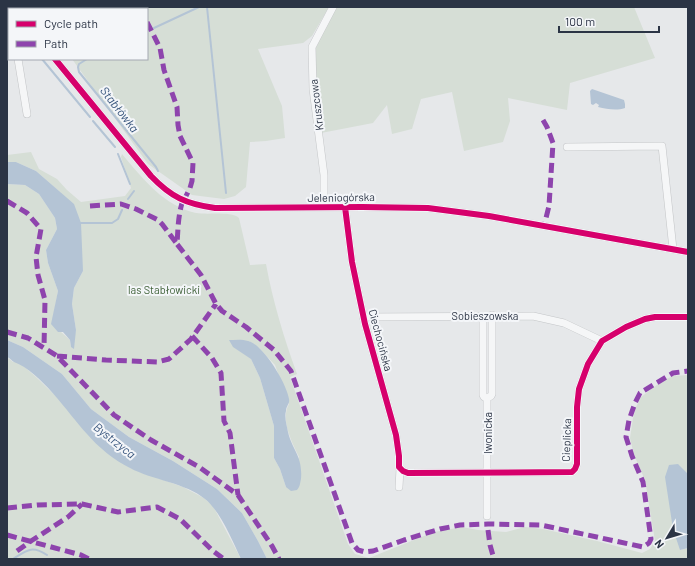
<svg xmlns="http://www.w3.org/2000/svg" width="695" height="566" font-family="Barlow,sans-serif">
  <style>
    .green { fill: #d6ded6; fill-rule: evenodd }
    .water { fill: #b4c4d5 }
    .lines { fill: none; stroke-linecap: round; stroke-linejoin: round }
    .stream { stroke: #b4c4d5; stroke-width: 2 }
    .minor-casing { stroke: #c4c6c8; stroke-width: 8 }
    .minor { stroke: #f5f6f7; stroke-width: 7 }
    .quiet { stroke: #8e44ad; stroke-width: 5; stroke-dasharray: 10 5; stroke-linecap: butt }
    .cycleway-casing { stroke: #f4f6f9; stroke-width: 8 }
    .cycleway { stroke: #d6006c; stroke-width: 6 }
    .labels { text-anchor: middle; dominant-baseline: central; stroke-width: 4; stroke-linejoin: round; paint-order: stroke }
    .street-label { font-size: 11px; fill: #2b3445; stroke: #f4f6f9 }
    .park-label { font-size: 11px; fill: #3f6138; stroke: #f4f6f9 }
    .water-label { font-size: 12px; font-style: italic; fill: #34527a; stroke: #f4f6f9 }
  </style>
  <rect width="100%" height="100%" fill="#e6e8ea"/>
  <path class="green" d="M15,7H329L312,36L303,43L258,49L282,106L285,138L266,141L250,142L246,187L235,196L224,199L192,195L148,164L72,59H147V9H71V7L57,9H16Z
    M336,7H634L655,58L570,83L567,110L508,98L510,121L503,142L464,151L452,92L421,99L412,129L392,134L387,105L373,123L321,133L314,48Z
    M31,152L39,169L57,179L67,190L81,202L125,196L131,188L121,157L122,154C143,179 164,206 196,213C208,215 231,211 239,218L250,265L266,264C273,302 284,338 297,374L290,377L348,544L355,554L369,558L434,532L462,527L478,530L506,532L525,527L543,529L597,541L642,553L650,549L655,541L645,480L634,455L630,438L633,418L636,407L641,397L662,381L673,376L688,375V474L687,472L680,550L688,548V559H267L258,541L242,513L217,489L173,461L129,437L91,409L62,374L23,347L7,340V184L25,185L39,194L55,218L57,229L46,250L48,263L58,291L52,324L70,340L71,347L76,330L72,304L74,288L83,271L61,193L36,171L16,162H7V155ZM249,341L259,348L275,365L289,404C280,420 292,442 299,457L286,487L280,469L274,458V426L260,378L251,359Z
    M7,357L13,362H19L36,377L130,468L183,487L204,498L213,506L241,559H7Z"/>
  <path class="water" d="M592,89L624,100L625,104V108C616,111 607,109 598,107L599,105L596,103L593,105L591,104L590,91Z
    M7,162H16L36,171L74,204L81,223L83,271L74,288L72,304L76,330L74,349L71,347L70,340L63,332H58L51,324L58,291L48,263L46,250L57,229L55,218L39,194L25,185L7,184Z
    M7,340L23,347L62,374L91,409L129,437L173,461L217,489L242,513L258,541L267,559H241C232,540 221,512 205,499C186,483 152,480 130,468C114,460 98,447 87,434C67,412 41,372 14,362C12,361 10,358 7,357Z
    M229,340C235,340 242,339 248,341C263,344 287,384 289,399C290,404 286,406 286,411C284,417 287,426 288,432C292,450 303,456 301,479C300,483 300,487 297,490L291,491L286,487L280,469L274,458V426L260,378L251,359L233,347Z
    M678,464L688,474V548L680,550L673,529L665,477L669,465Z"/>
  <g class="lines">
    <path class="stream" d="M123,7V9
      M207,7L226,193
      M154,28L199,7
      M147,31L149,30
      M42,59L90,117
      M87,59L79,64L78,67L79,72L156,167L158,171
      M93,121L115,147
      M118,154L130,184
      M128,199L134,191
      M81,223H112L118,219L122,210
      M13,559C27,550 32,545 47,555"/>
    <g class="minor-casing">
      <path id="minor" d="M10,7V9
        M7,20H9
        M18,59L27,114
        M55,59L151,176C171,197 186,204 215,208L362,207L428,208L489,216L688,252
        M567,147L662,146L673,249
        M324,207V175L313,89L312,47L333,7
        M345,207L352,262L365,324L396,435L399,456V467L403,471L408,473L572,472L575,469L577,464V407L579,389L588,364L602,341L626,327L645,319L655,317H688
        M483,316V395L484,397L487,398
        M363,317L533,316L564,323L602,341
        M399,487L400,469
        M487,516V398L491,396L492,394V315"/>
    </g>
    <use href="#minor" class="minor"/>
    <path class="quiet" d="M140,7V9
      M147,22L160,48L164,70L177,107L178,125L180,136L193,163L192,181L190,188L186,196
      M543,120L547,127L553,143L549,206L544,226
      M183,200C178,214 178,230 177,244L201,275L216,304L222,311L246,327L274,350L291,371L352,543L358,550L365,552L373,551L404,540L440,529L460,525L488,524L541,525L643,547L649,543L651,539L643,482L632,456L626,437L629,420L635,403L640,393L673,373L688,371
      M7,201L27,213L41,229L36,257L38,275L45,300L44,348
      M90,206L121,204L136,209L158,220L162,224L177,244
      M7,332L28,338L57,356L114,415L151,440L199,467L238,495L272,546L279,559
      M192,336L212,358L221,373L224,421L230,433L238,495
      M57,356L106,360L157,362L169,359L191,339L216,304
      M7,508L37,505L82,504L118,512L157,507L180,519L213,551L224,559
      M488,530L490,545L494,559
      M7,535L81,555L89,559
      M17,551L31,541L68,517L82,504"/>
    <g class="cycleway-casing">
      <path id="cycleway" d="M55,59L151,176C171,197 186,204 215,208L362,207L428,208L489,216L688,252
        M345,207L352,262L365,324L396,435L399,456V467L403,471L408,473L572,472L575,469L577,464V407L579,389L588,364L602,341L626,327L645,319L655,317H688"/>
    </g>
    <use href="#cycleway" class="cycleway"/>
  </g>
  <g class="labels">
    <g class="street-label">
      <text transform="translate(316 105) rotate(-97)">Kruszcowa</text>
      <text transform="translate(341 197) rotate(-1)">Jeleniogórska</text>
      <text x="485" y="315">Sobieszowska</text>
      <text transform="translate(381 340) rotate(75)">Ciechocińska</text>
      <text transform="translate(487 433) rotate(-90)">Iwonicka</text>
      <text transform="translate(566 440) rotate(-88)">Cieplicka</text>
    </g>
    <g class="park-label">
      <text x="164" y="289">las Stabłowicki</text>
    </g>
    <g class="water-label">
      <text transform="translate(120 109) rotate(52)">Stabłówka</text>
      <text transform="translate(115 440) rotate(38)">Bystrzyca</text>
    </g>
  </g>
  <rect width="695" height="566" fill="none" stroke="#2b3445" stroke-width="16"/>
  <rect x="8" y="8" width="140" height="52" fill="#f4f6f9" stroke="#a4a8b1"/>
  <rect x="16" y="21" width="20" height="6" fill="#d6006c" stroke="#a4a8b1"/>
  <text x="44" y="28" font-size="12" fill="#2b3445">Cycle path</text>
  <rect x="16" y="41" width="20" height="6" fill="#8e44ad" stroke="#a4a8b1"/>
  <text x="44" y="48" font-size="12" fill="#2b3445">Path</text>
  <g transform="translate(667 538) rotate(232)" stroke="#f4f6f9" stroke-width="3" paint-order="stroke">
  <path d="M0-3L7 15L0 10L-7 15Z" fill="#2b3445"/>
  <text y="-6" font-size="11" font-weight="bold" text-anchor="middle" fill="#2b3445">N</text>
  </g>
  <path d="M559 26v6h100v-6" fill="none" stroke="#2b3445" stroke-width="2"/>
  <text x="565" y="26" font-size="12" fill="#2b3445" stroke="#f4f6f9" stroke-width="3" paint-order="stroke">100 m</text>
</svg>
